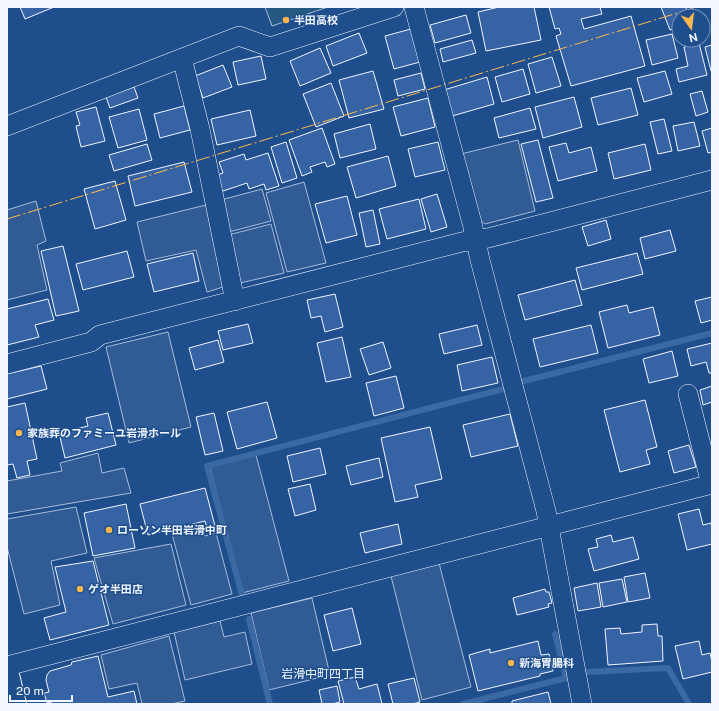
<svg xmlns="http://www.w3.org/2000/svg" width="719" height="711" font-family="'Public Sans','Noto Sans JP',sans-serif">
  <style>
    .green { fill: #245a82; stroke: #a8bbd7 }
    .parking { fill: #305b95; stroke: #a8bbd7 }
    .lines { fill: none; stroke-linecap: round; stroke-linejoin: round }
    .stream { stroke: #3b69a3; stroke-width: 6 }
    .building { fill: #3563a3; stroke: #f2f6ff }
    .minor-casing { stroke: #f2f6ff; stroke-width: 20 }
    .secondary-casing { stroke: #f2f6ff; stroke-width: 24 }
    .minor { stroke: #1f4e8c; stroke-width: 19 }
    .secondary { stroke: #1f4e8c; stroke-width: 22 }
    .power { stroke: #ffb74d; stroke-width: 1; stroke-dasharray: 14 3 2 3; stroke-linecap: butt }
    .poi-dot { fill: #ffb74d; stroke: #1f4e8c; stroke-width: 1.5 }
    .labels { text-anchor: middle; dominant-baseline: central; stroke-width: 3; stroke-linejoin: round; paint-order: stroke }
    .poi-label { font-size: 11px; font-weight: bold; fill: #f2f6ff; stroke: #1f4e8c; text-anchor: start }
    .neighbourhood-label { font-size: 12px; fill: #f2f6ff; stroke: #1f4e8c }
  </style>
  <rect width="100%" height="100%" fill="#1f4e8c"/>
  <path class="green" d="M265,7H328L272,26Z"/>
  <path class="parking" d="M518,140L535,211L485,224L476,217L461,154Z
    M304,182L326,263L287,272L266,193Z
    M262,189L271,221L225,233L217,201Z
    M36,201L46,241L37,245L47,290L7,300V210Z
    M206,205L223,287L207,292L196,250L146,261L137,222Z
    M271,224L284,273L240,283L228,235Z
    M168,332L191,427L129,443L106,347Z
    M98,453L102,473L124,468L131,493L7,514V481L62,471L60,463Z
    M256,455L289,581L242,593L210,467Z
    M76,507L87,553L51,561L60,605L24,614L7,547V519Z
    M202,527L205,536L216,533L232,594L191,605L172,534Z
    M171,544L186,605L113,624L94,558Z
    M439,563L471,687L422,700L391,576Z
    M312,598L330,675L269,690L251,613Z
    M220,621L224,637L245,632L252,664L185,680L174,632Z
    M169,636L185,701L171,704H142L137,683L109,689L101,655Z"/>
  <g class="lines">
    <path class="stream" d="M524,381L712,333
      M242,595L207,466L503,389
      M249,619L270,704
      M586,672L668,668L689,704
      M463,704L566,678L555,634"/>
  </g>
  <path class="building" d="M20,7H54L25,19Z
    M499,7H534L541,40L486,51L478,12Z
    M549,7H600L602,14L581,19L584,29L631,16L645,66L571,86L556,36L561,34L559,28L555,29Z
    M661,7H686L687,16H679V27L670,30Z
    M466,15L471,33L435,43L430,25Z
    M411,29L420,62L394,69L385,36Z
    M359,33L367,53L333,66L326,46Z
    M672,34L678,58L652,65L646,40Z
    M472,40L476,53L443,62L440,49Z
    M699,43L707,75L679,82L676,69L688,66L684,47Z
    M712,45V70L711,71L705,47Z
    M320,48L331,73L300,86L290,61Z
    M261,56L266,79L238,85L233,62Z
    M552,57L561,86L536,93L528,64Z
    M223,65L232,87L203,98L195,76Z
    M523,69L530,94L502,102L495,77Z
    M373,71L384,109L349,118L339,80Z
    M665,71L672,94L644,102L637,78Z
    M421,73L425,89L398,96L394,80Z
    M487,77L494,104L452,116L444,90Z
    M331,83L344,116L316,127L303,94Z
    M134,87L138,98L110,108L106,97Z
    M631,88L638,115L598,125L591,98Z
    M702,91L708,112L696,116L690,94Z
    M574,97L582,127L543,138L535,107Z
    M428,98L435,127L401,136L393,107Z
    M184,106L190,130L160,138L154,114Z
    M96,107L105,141L81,147L76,126L80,125L76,112Z
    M530,108L536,129L499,138L494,118Z
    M139,109L147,140L118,148L109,117Z
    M250,110L256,136L217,145L211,119Z
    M664,119L672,151L658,154L650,122Z
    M694,122L700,146L678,151L673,126Z
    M370,124L376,149L340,158L334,134Z
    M322,128L335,164L327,167L325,162L310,167L312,172L302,176L289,140Z
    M712,128V152L708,153L702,131Z
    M538,140L553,198L536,202L521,144Z
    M286,142L297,178L282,183L271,147Z
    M438,142L445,170L415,177L408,149Z
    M566,143L569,153L591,147L597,171L558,181L549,147Z
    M147,144L152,160L114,171L109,155Z
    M645,144L651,170L614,179L608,153Z
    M268,153L279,186L266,190L264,184L249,189L247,183L220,192L214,176L223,173L219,162L244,154L246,160Z
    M388,156L396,186L356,198L347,167Z
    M184,162L192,192L135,206L128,176Z
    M115,181L126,220L95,229L84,189Z
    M437,194L447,227L431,232L421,199Z
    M347,196L357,235L326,243L315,204Z
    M419,199L426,229L387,239L379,209Z
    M373,210L380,244L366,247L359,213Z
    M606,220L611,239L588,246L582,227Z
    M670,230L676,251L645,259L640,238Z
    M63,246L79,311L56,316L41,251Z
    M127,251L134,277L83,290L76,264Z
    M193,253L199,281L154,292L147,264Z
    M637,253L643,274L582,290L576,268Z
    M575,280L582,305L525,320L518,295Z
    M335,294L343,327L325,332L321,316L311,318L307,300Z
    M712,297V320L701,323L695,301Z
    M48,299L54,320L35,325L39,337L7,345V309Z
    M627,305L629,313L653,307L660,335L608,348L599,312Z
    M248,324L253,343L223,350L218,331Z
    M477,325L482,345L444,354L439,334Z
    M591,325L598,353L540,367L533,339Z
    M342,337L351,377L326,382L317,343Z
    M218,340L224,362L195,370L189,348Z
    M383,342L391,368L369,375L360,349Z
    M712,343V373H709L706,362L691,366L687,349Z
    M672,351L678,376L649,383L643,359Z
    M492,357L498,383L462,391L457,365Z
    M41,366L47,389L7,399V374Z
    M396,376L404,408L374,416L366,383Z
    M712,386V402L703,405L700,390Z
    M645,400L657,447L646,450L650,464L620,472L604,410Z
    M267,402L277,438L237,449L227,412Z
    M25,403L37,459L27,461L30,475L17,478L13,464L7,465V407Z
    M108,413L116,445L65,458L59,433L88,426L86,418Z
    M214,413L223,451L205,455L196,417Z
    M510,414L518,446L471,457L463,425Z
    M430,427L442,479L415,485L418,497L395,502L381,438Z
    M689,445L696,467L674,473L668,451Z
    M320,448L326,474L293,482L287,456Z
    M379,458L383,477L351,485L346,466Z
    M310,484L316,510L295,516L288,489Z
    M205,488L215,526L207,528L205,521L148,535L140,504Z
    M126,504L135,548L93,556L84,513Z
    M699,509L703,525L711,523L712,528V544L687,550L678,514Z
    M398,524L402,544L365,553L360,533Z
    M611,535L613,542L633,537L639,559L594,571L588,549L598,547L596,539Z
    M93,561L109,625L50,640L44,618L66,612L55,567Z
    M645,573L650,598L628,602L624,577Z
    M622,579L627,602L603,607L599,583Z
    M597,583L601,607L578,611L574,588Z
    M545,589L546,592H549L552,603L548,604L549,607L517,615L513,598Z
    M352,608L361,644L333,651L324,615Z
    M657,624L658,636H662L663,661L608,665L605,629L620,628L621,634L642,632V625Z
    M538,641L541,655L549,654L553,671L540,674V676L478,691L469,655L490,649V653Z
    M699,641L702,655L710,653L712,662V672L683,679L675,646Z
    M98,656L108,697L134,691L137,704H51V702L47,703L44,693L49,692L46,680L47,675L50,671L71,665L72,662Z
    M355,677L359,689L377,684L382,704H344L338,681Z
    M414,678L420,702L412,704H393L388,684Z
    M337,686L340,702L332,704H322L319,690Z
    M548,692L551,704H512V701Z"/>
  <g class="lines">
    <g class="minor-casing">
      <path id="minor" d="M414,7L472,223L480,260L546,511L582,704
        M182,58L200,129L235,301
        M7,126L239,36L270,47L394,7
        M7,364L91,342L100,335L462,242L488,238L712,180
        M688,394L711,484
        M7,666L712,484"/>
    </g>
    <g class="secondary-casing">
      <path id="secondary" d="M7,671L15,704"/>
    </g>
    <use href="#minor" class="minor"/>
    <use href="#secondary" class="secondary"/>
    <path class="power" d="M7,219L697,7"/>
  </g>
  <g class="poi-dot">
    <circle cx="286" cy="20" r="4"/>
    <circle cx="19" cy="433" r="4"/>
    <circle cx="109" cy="530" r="4"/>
    <circle cx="80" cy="589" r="4"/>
    <circle cx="511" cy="663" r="4"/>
  </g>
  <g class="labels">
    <g class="poi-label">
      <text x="294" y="20">半田高校</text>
      <text x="27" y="433">家族葬のファミーユ岩滑ホール</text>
      <text x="117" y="530">ローソン半田岩滑中町</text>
      <text x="88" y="589">ゲオ半田店</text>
      <text x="519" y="663">新海胃腸科</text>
    </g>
    <g class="neighbourhood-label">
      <text x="323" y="674">岩滑中町四丁目</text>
    </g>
  </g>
  <rect width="719" height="711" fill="none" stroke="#f2f6ff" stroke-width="16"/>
  <g transform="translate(691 28) rotate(166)"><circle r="19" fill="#1f4e8c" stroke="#7391ba"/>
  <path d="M0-3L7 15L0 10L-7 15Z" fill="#ffb74d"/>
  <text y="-6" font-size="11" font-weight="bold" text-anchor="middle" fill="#f2f6ff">N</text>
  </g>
  <path d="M10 695v6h62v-6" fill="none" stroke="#f2f6ff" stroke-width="2"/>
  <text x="16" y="695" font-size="12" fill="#f2f6ff" stroke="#1f4e8c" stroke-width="3" paint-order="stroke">20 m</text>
</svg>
